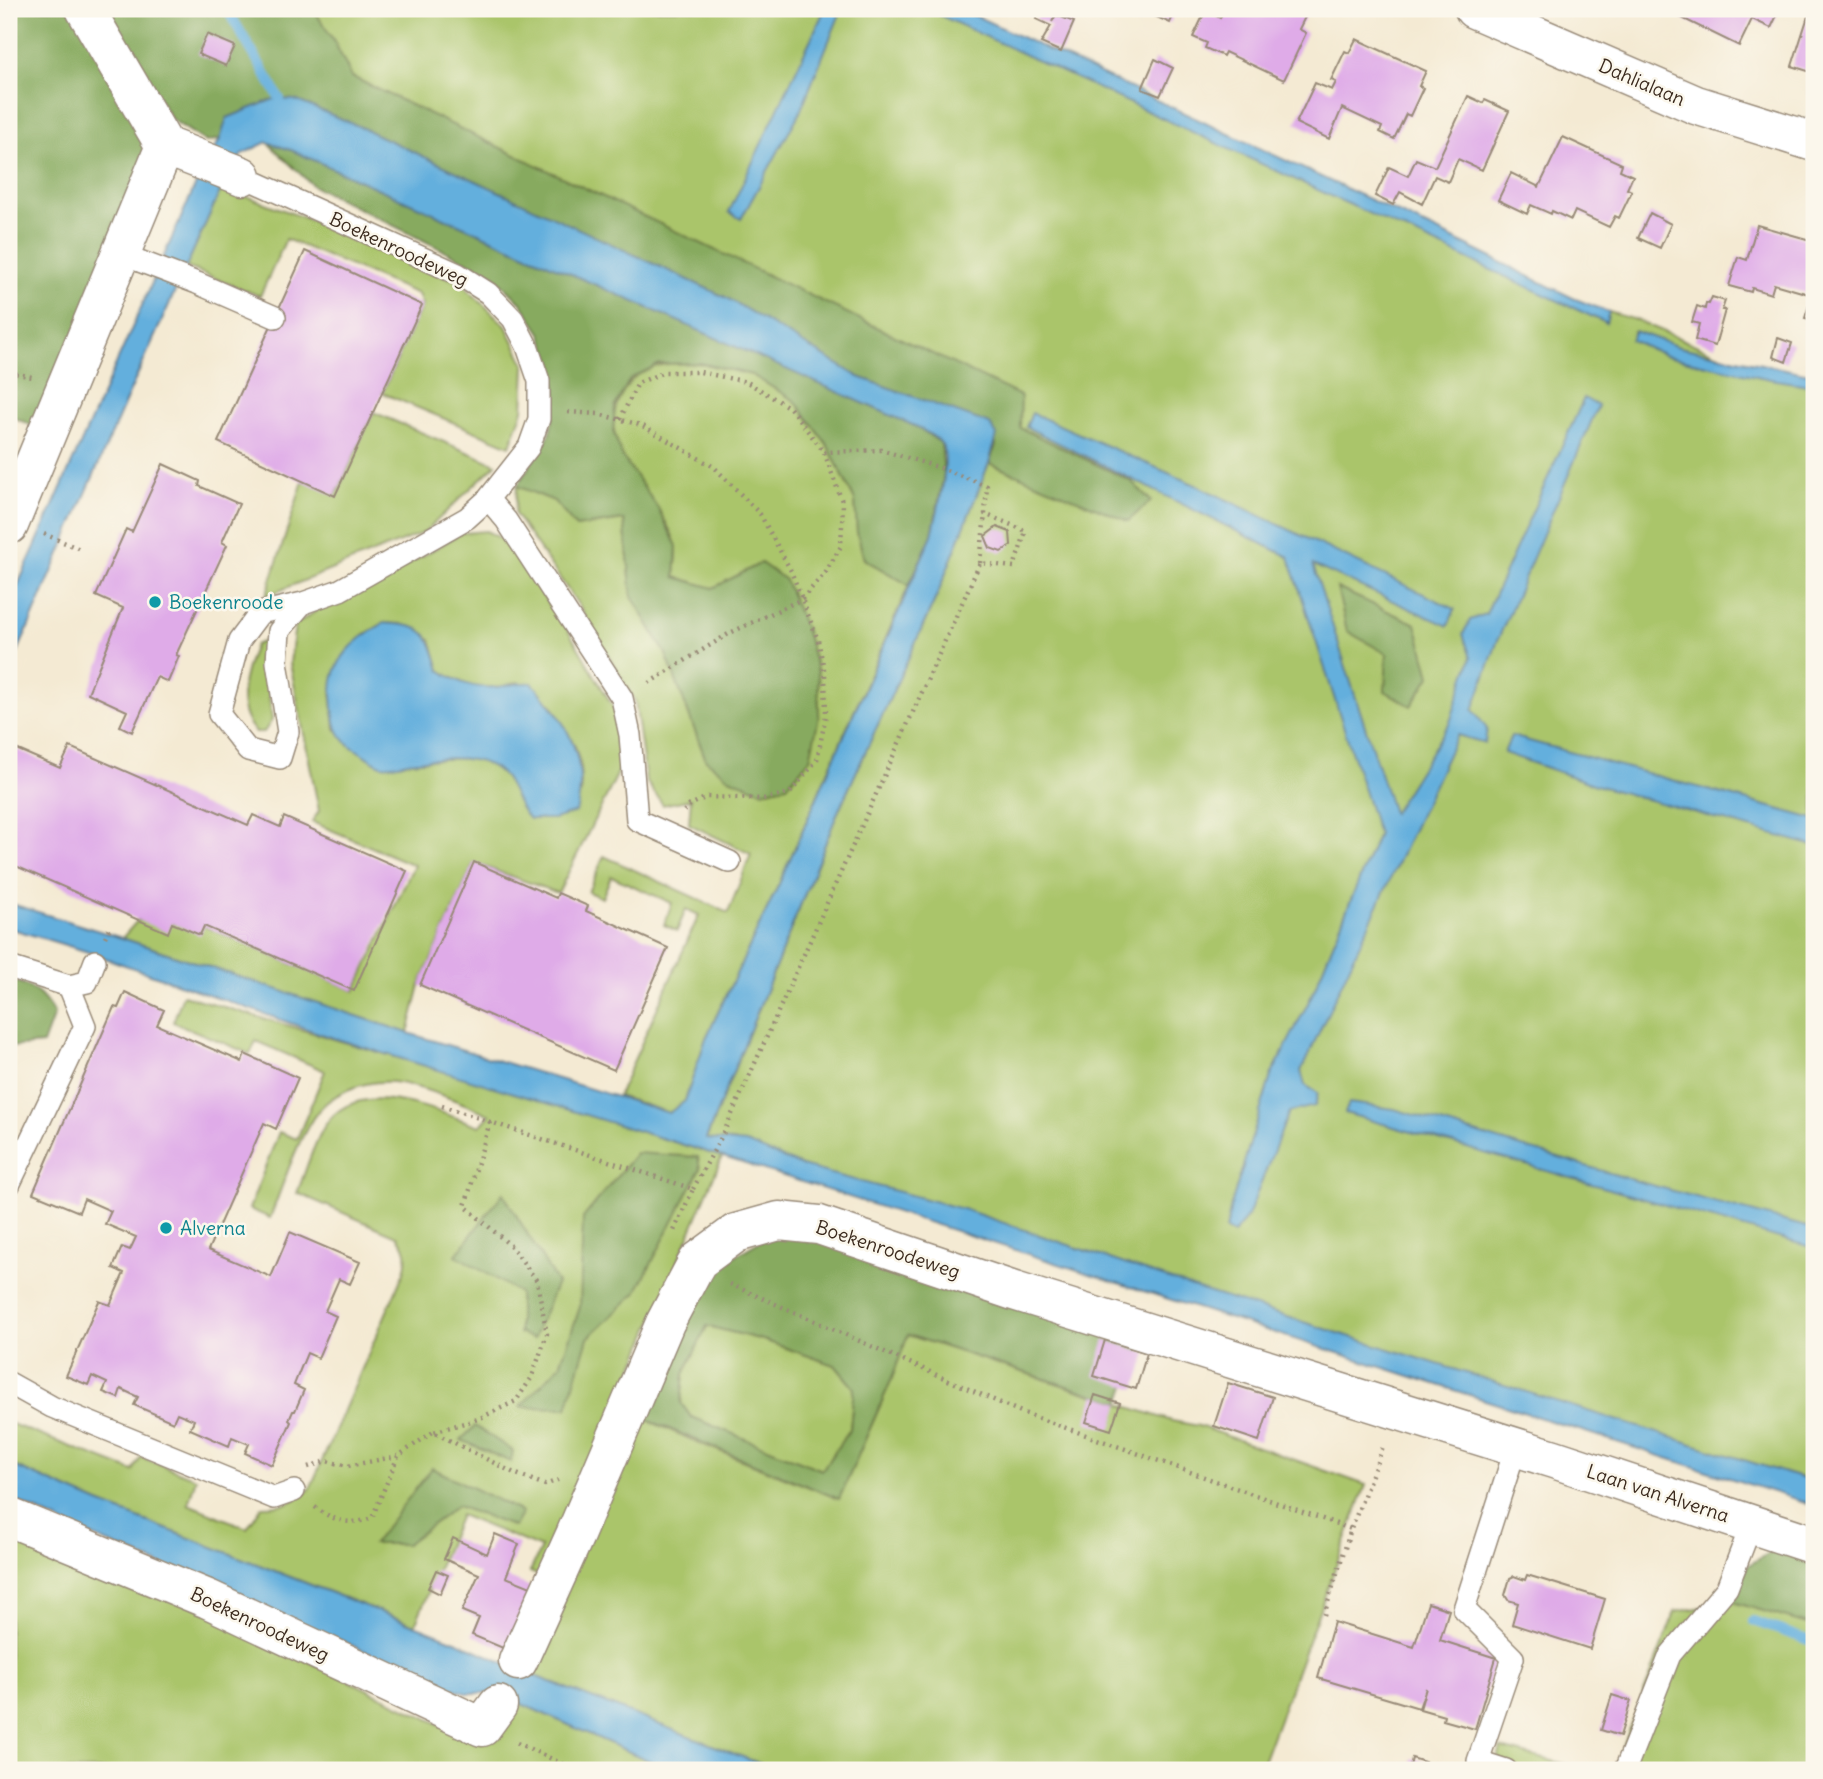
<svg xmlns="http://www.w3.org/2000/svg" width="1823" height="1779" font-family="Delius,sans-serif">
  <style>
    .green { fill: #aac56b; stroke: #727844; stroke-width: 2; fill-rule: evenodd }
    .forest { fill: #87aa5f; stroke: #616a3e; stroke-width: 2; fill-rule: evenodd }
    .water { fill: #64afdd; stroke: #506c7e; stroke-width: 2 }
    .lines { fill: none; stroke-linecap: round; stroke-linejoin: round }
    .stream { stroke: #64afdd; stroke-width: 10 }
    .building { fill: #dfabe8 }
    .lane-casing { stroke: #988a78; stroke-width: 24 }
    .street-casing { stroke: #988a78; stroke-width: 41 }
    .path { stroke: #988a78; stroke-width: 4.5; stroke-dasharray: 2 5; stroke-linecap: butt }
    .lane { stroke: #fff; stroke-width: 21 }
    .street { stroke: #fff; stroke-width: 38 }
    .culture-dot { fill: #0f9aa8; stroke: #fbf7ec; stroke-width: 2.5 }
    .labels { text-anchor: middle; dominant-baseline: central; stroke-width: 5; stroke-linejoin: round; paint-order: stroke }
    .street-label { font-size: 19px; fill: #3b2a1e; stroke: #fbf7ec }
    .culture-label { font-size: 19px; fill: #0d838f; stroke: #fbf7ec; text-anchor: start }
  </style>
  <rect width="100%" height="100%" fill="#fbf7ec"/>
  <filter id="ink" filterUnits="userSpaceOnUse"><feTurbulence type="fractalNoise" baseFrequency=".0143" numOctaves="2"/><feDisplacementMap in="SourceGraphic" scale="14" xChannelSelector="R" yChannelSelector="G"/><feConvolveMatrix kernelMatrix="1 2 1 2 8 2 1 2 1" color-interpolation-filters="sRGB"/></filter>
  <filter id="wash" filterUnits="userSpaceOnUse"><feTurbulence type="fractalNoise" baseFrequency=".00686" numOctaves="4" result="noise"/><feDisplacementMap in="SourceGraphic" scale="28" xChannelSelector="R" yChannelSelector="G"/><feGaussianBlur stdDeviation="1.57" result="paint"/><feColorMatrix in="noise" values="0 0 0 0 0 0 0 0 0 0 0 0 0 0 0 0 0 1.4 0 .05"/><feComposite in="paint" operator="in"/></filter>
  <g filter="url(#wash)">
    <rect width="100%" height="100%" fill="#f4ead3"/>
    <path class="green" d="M313,9H936L1606,322L1609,312L1636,320L1724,357L1679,347L1634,331V333L1731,370L1814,386V1482L802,1166L733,1141L706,1140L838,812L938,593L989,463L1014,474L1131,481L1020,428V401L352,77Z
      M222,187L403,255L463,285L506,326L525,365L523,410L510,446L382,393L422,305L418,294L286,239L260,296L186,267Z
      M700,363L752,375L795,401L827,444L855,501L857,532L864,559L909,585L779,884L706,1038L685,1101L669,1113L618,1096L699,915L686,909L677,931L664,925L672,903L611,876L602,898L588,892L604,856L728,913L751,854L689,824L691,799L663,805L646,781L635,701L580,607L515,514L517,486L554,501L576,527L624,520L632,596L666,654L706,760L819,716L818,673L805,628L713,588L675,577C675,567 679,554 676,545C661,495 591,450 621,395C640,361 665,364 700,363Z
      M373,412L496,464L425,532L266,596L303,481L336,495Z
      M486,531L510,543L552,610L565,625L616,712L623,738L622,765L558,893L474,863L420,985L408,1033L122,938L138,920L204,926L355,991L414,865L312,822L319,811L290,663L295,625L322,607L383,579L462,533ZM384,623L402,624L431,639L440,670L449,676L474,688L500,687L518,682L551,703L575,746L581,767V793L510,783C501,773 493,764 479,760C458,755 405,763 383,765L335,729L331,690L365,634Z
      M262,642L272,720L264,732H256C232,709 244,672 255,645Z
      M183,995L498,1087L722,1157L545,1578L530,1572L541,1548L460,1515L415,1625L99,1503L9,1464V1423L133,1471L141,1457L196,1478L188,1504L247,1528L262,1506C283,1506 294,1503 310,1489L404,1272C408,1257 408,1248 397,1236L297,1193C306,1171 312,1147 324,1127C357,1073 436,1112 480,1126L490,1115C467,1104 418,1085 393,1082C363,1080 329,1093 313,1118C294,1148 283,1185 270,1218L249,1209L279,1132L297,1139L325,1071L256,1041L250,1054L173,1022Z
      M707,1326L763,1340L835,1365L854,1388L850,1429L822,1470L691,1417L681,1403L684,1374Z
      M908,1335L1172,1421L1199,1426L1366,1485L1260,1770H776L527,1673L638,1416L694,1441L839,1499L890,1383Z
      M9,1517L466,1737L515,1701L670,1770H9Z
      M1733,1602L1814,1626V1770H1614L1675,1612Z
      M1501,1748L1587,1770H1494Z"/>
    <path class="forest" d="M9,9H76L143,131L146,167L35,427L9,415Z
      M107,9H313L333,39L352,77L1021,396L1020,428L1131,481L1151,501L1128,521L989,463L996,445L989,424L859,377L727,298L356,125L295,100L274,99L227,118L221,139L206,142L171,119Z
      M267,142L291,150L917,427L941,443L944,474L932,535L909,585L864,559L857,532L855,500L827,444L795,401L752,375L700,363L659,364L630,379L615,406L613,431L622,456L658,508L677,546L675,577L713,588L761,563L785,580L805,628L818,673L819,716L810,759L787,786L762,791L729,778L706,760L666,654L632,596L624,520L576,527L554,501L517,486L550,434L557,397L553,365L541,333L521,303L492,274L313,186Z
      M1337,588L1416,624L1430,676L1411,706L1385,691L1387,654L1347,631Z
      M9,979C32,986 42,993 54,1014L43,1044L9,1047Z
      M636,1153L698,1157L700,1169L636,1293L588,1338L567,1408L520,1407L560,1365L580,1307L583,1218Z
      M503,1193L557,1283L533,1339L519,1333V1293L456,1255Z
      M782,1228L1141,1344L1120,1403L908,1335L890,1383L839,1499L638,1416L698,1278ZM707,1326L763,1340L835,1365L854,1388L850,1429L822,1470L691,1417L681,1403L684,1374Z
      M475,1426L513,1451L511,1462L461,1440Z
      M432,1468L522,1512L514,1527L457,1506L406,1544H373Z
      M1780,1547L1814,1559V1626L1733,1602L1747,1566Z"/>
    <path class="water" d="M825,9H842L800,112L741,219L729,212Z
      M926,9H961L1437,231L1573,298L1609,312L1606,323Z
      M274,99L295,100L356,125L727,298L859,377L990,424L997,435L989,463L938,593L838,812L706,1139L746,1143L802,1166L963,1209L1198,1289L1814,1482V1505L733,1160L327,1036L85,951L9,928V903L122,938L408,1033L669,1113L685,1101L706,1038L779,884L932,535C936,516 953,457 940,442C934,436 924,431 917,427L291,150L267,142L242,154L222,187L127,398L9,672V605L199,177L220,139L227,118Z
      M1635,331L1679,347L1814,375V386L1770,379L1666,356L1631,340Z
      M1584,398L1598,406L1499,637L1473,710L1487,729L1485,743L1457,735L1301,1071L1305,1085L1318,1093L1315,1106L1289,1112L1248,1216L1233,1234L1226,1230L1231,1205L1271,1076L1312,995L1378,834L1289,557L1026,427L1032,413L1198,486L1455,609L1448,626L1313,565L1393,813L1450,722L1471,658L1463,634L1470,620L1486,614Z
      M384,623C427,626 428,630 440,670C458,683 475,689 498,687C510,685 519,682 532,683C567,720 590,761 576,812L554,819H529C512,802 513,776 489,765C466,754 433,759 409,762C401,763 389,767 382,765C374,763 365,755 358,751C334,737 334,723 332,697C330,660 354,640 384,623Z
      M1511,736L1814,819V846L1596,785L1504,753Z
      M1349,1103L1394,1109L1633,1180L1814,1229V1248L1345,1113Z
      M9,1464L99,1503L458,1642L527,1673L776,1770H670L515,1701L487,1693H465L87,1534L9,1498Z"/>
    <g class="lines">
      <path class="stream" d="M227,9L280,99
        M1753,1621L1814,1642"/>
    </g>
    <g id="blocks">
      <path class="building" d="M1040,9H1058L1052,22L1056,15L1074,22L1061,52L1041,43L1051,26L1036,19Z
        M1146,9H1176L1170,23L1152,15L1153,12Z
        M1224,9H1293L1306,15L1299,29L1306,33L1284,80L1225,52L1223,56L1205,48L1207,43L1193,37L1206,10L1220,18Z
        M1682,9H1780L1771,28L1752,19L1739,46L1678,16Z
        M1810,10L1814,11V73L1792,66Z
        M207,34L235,46L226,66L198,54Z
        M1356,39L1426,71L1419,86L1423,88L1410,116L1406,114L1394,139L1380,132L1382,127L1342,108L1329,139L1296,123L1315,83L1332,90L1336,82L1331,80L1345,51L1349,53Z
        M1155,59L1173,68L1160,96L1142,89Z
        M1468,96L1483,103L1485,100L1509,111L1482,170L1458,159L1448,182L1435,176L1422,204L1400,192L1393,205L1375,196L1389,167L1408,176L1416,159L1435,167Z
        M1563,137L1622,164L1620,170L1633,176L1627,189L1632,191L1619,218L1615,216L1609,227L1575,211L1571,220L1552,211L1551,214L1531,205L1527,214L1498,200L1511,173L1539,187Z
        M1650,213L1671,224L1660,248L1638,238Z
        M1757,225L1814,241V320L1805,318L1812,295L1774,284L1771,294L1752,288L1751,292L1729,286L1738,257L1747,260Z
        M305,251L422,305L335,496L218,442Z
        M1712,297L1725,301L1722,310H1725L1715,346L1695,340L1699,324L1692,322L1697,306L1705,309L1706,303L1709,304Z
        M1778,338L1792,343L1786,362L1773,357Z
        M163,464L200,481L199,486L239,504L222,542L227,545L176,655L179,656L168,682L157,677L132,732L120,726L127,711L88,693L123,608L96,596L126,529L132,532Z
        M997,527L1010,532L1011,545L1001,552L990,548L985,536Z
        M9,746L60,768L70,747L248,825L253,815L280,827L284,817L407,871L354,991L204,926L200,935L172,923L168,933L16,866L9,881Z
        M474,862L556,898L558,893L588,906L586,911L668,948L614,1070L420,985Z
        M125,992L164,1010L157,1025L242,1062L245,1054L298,1078L276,1129L264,1123L208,1250L271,1277L290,1232L360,1262L350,1284L339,1279L325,1311L336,1316L318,1358L307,1353L300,1370L294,1385L304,1390L295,1411H293L289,1420L291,1422L272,1465L245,1453L249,1444L232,1437L229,1446L190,1429L194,1420L177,1413L173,1422L134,1405L138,1397L121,1389L118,1398L103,1392L107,1383L92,1376L88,1385L66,1376L99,1301L110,1305L124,1273L113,1268L122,1247L130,1250L136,1237L105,1224L111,1211L84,1199L79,1212L33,1193L114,1007L118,1008Z
        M1105,1340L1147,1353L1136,1389L1094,1376Z
        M1228,1383L1273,1397L1259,1441L1214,1426Z
        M1095,1395L1120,1403L1111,1430L1086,1422Z
        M495,1534L519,1544L506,1577L536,1589L510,1651L472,1635L479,1618L462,1611L479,1574L444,1559L453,1538L487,1554Z
        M436,1570L448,1575L440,1594L428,1588Z
        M1527,1575L1605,1599L1590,1649L1512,1624L1518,1603L1508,1600L1505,1595L1510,1578L1514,1576L1525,1580Z
        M1428,1603L1449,1610L1440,1640L1496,1658L1475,1729L1443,1720L1444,1716L1420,1709L1426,1688L1419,1708L1318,1678L1334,1622L1414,1647Z
        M1612,1695L1631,1701L1620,1736L1601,1730Z
        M1412,1758L1449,1770H1409Z"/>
    </g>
  </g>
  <g filter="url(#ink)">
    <use href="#blocks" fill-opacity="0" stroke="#988a78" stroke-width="2"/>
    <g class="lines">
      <g class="lane-casing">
        <path id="lane" d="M242,176L458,274L488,293L513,319L527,346L539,381V419L529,447L488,499L467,518L340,590L303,603L260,613L239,641L219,714L248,750L280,758L288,732L277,662L279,631L303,603
          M121,254L197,283L275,317
          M488,499L506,520L622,698L630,735L637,820L730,862
          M9,967L69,986
          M9,1185L85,1026L69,986L87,982L95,961
          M9,1383L52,1407L274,1498L294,1491
          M1506,1770L1478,1761L1513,1658L1464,1609L1516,1447
          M1625,1770L1670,1655L1727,1588L1752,1523"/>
      </g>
      <g class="street-casing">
        <path id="street" d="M1474,9L1696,105L1814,142
          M165,146L242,176
          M9,525L165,146L85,9
          M9,1517L208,1599L482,1727L498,1705
          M518,1661L575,1535L665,1323L694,1268L698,1261L736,1233L779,1221L819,1225L1014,1291L1554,1459L1814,1545"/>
      </g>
      <path class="path" d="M9,372L32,377
        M568,412L598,414L641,425L714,467L760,514L791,571L818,640L825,674L826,715L817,760L790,793L763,799L707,797L690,805L684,811
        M620,419L638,383L664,372H700L747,382L790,408L824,452L843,504L841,546L826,572L802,599L730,633L647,684
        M44,534L80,549
        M980,563L985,514
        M105,937L110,927
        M442,1106L693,1189L674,1231
        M490,1122L465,1206L512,1247L537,1281L547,1334L532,1377L516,1401L478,1419L433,1432L514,1473L545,1485L558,1480
        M693,1189L724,1132L980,563L1014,567L1026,531L985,514L987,486L941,468L881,450L824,452
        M730,1284L1021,1412L1351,1529
        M308,1467L326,1461L348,1466L398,1456
        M315,1507C334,1521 350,1526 372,1518L398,1456L433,1432
        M1324,1615L1351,1529L1384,1444
        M517,1743L576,1770"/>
      <use href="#lane" class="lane"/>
      <use href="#street" class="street"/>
    </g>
  </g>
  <g class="culture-dot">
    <circle cx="155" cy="602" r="7"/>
    <circle cx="166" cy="1228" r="7"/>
  </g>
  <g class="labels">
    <g class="street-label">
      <text transform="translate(1642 82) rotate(23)">Dahlialaan</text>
      <text transform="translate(399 249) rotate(25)">Boekenroodeweg</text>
      <text transform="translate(888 1249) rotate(18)">Boekenroodeweg</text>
      <text transform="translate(1658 1493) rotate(18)">Laan van Alverna</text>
      <text transform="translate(260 1624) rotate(25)">Boekenroodeweg</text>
    </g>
    <g class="culture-label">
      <text x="169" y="602">Boekenroode</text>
      <text x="180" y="1228">Alverna</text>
    </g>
  </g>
  <rect width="1823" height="1779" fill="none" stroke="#fbf7ec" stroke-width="35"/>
</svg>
